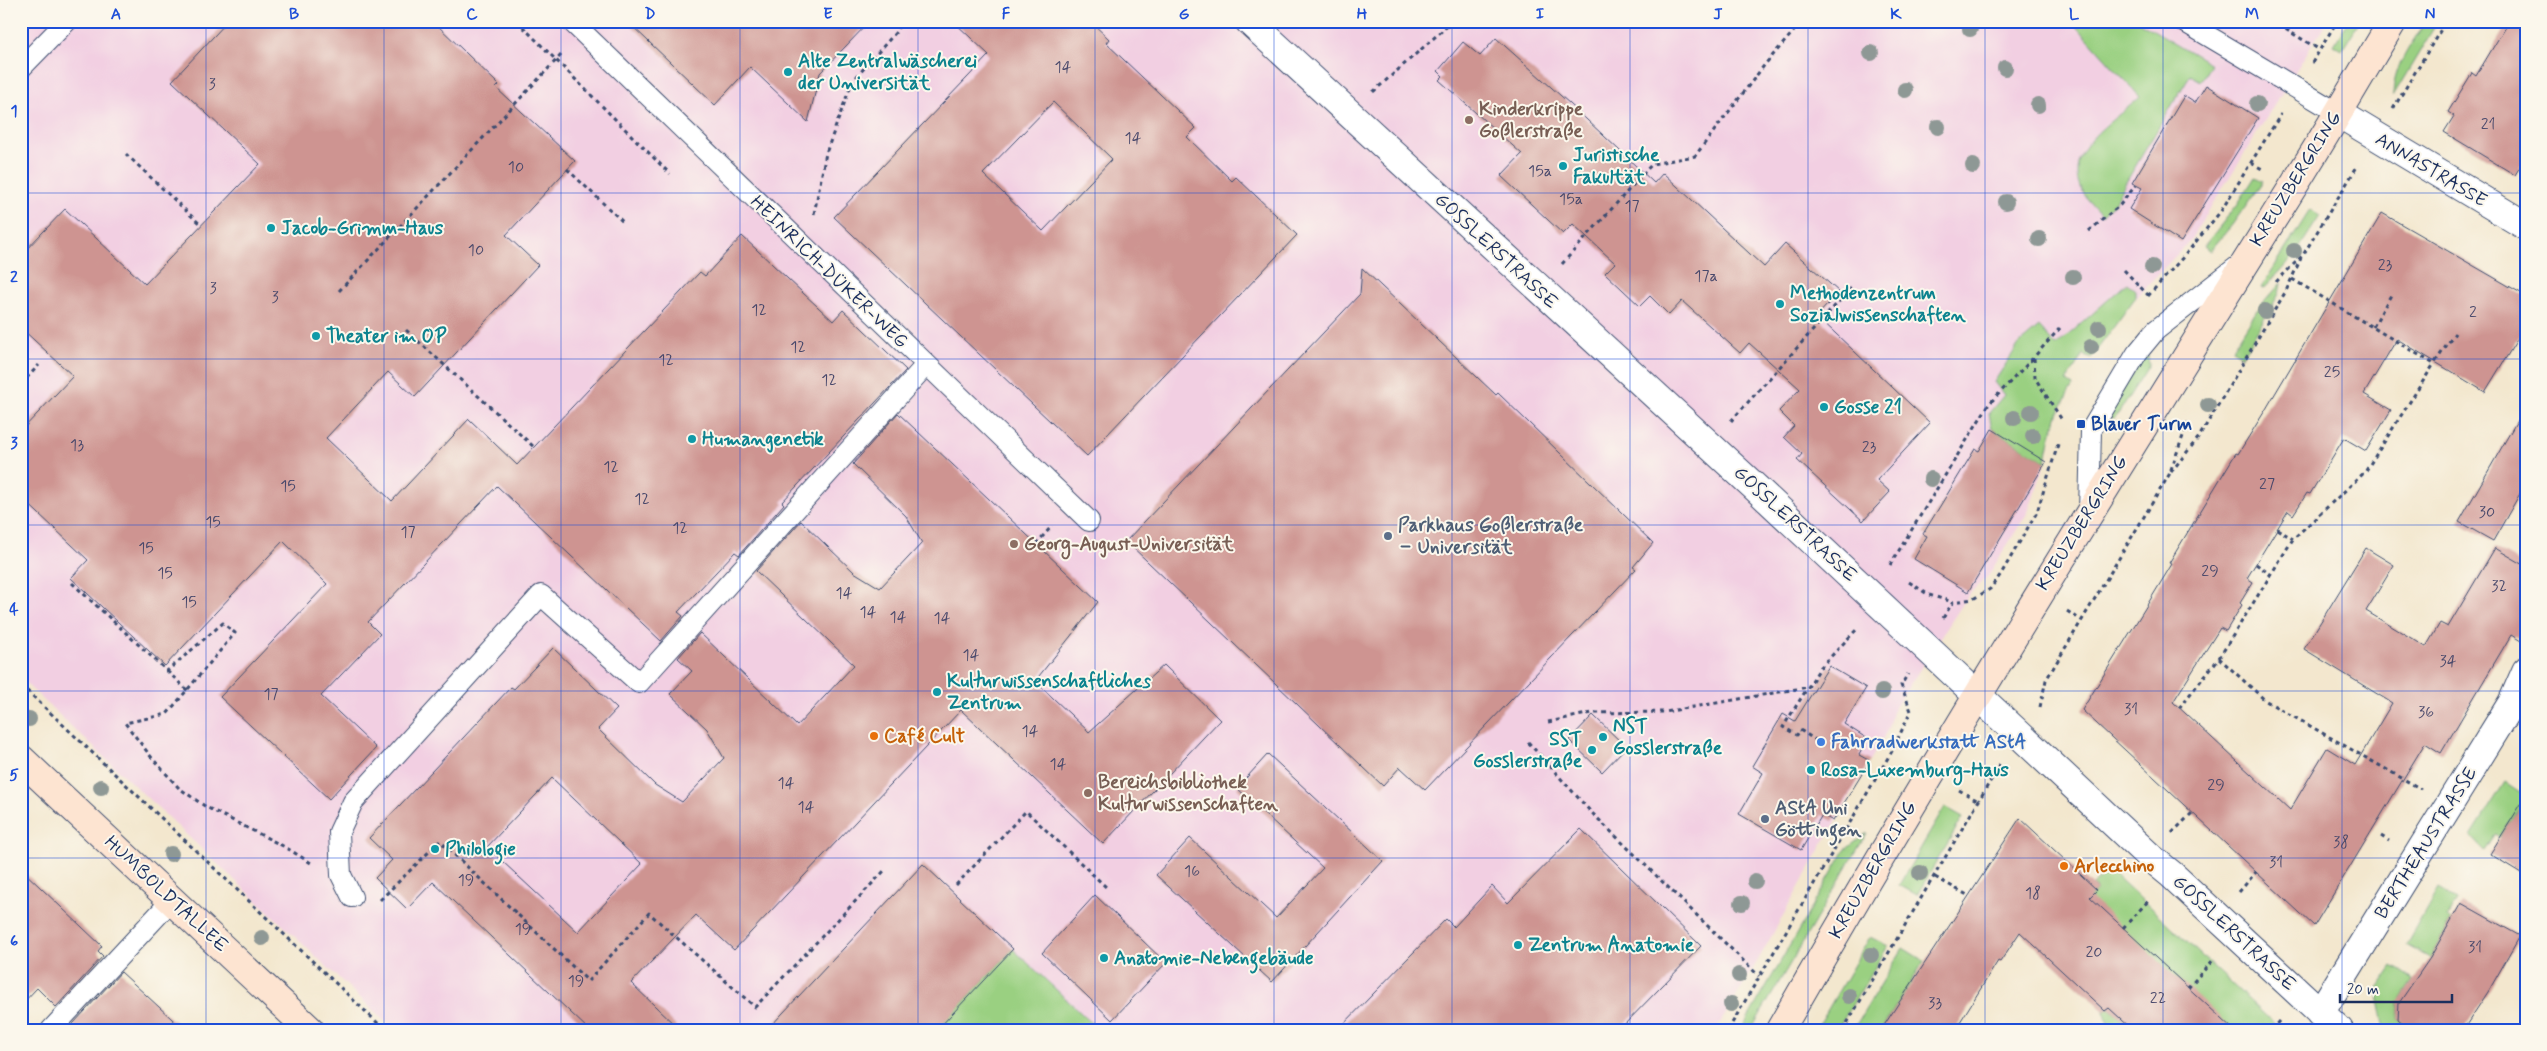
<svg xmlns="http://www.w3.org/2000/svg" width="2547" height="1051" font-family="Mynerve,sans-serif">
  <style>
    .built { fill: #f2cfe2 }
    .green { fill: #9ad081; stroke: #5a8070 }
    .building { fill: #ce9491; fill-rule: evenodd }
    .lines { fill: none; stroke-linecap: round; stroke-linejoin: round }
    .lane-casing { stroke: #3b4b6f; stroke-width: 22 }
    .street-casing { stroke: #3b4b6f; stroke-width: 30 }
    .secondary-casing { stroke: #3b4b6f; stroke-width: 30 }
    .path { stroke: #3b4b6f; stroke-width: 3; stroke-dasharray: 4 4; stroke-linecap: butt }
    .lane { stroke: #fff; stroke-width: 20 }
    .street { stroke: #fff; stroke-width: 28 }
    .secondary { stroke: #fde4d1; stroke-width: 28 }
    .tree { fill: #8e9895 }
    .grid { fill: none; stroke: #1d4ed8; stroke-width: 1; stroke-opacity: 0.55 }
    .culture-dot { fill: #0f9aa8; stroke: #fbf7ec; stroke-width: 2 }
    .education-dot { fill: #8d6e63; stroke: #fbf7ec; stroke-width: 2 }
    .transit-dot { fill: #1a4fb4; stroke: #fbf7ec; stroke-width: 2 }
    .service-dot { fill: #5c6f8a; stroke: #fbf7ec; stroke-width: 2 }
    .food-dot { fill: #e8710a; stroke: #fbf7ec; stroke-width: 2 }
    .shop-dot { fill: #3f7fe0; stroke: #fbf7ec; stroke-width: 2 }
    .labels { text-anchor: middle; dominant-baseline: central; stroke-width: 4; stroke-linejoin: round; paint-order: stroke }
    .number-label { font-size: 16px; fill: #48486b }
    .culture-label { font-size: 19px; font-weight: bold; fill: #0d838f; stroke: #fbf7ec; text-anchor: start }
    .education-label { font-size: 19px; font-weight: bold; fill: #785e54; stroke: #fbf7ec; text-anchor: start }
    .street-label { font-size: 19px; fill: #1b2f5e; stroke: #fbf7ec }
    .transit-label { font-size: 19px; font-weight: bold; fill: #164399; stroke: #fbf7ec; text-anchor: start }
    .service-label { font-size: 19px; font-weight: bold; fill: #4e5e75; stroke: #fbf7ec; text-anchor: start }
    .food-label { font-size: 19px; font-weight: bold; fill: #c56008; stroke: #fbf7ec; text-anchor: start }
    .shop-label { font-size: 19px; font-weight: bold; fill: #366cbe; stroke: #fbf7ec; text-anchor: start }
    .neatline { fill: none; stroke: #1d4ed8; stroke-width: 2 }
    .grid-label { font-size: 16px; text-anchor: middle; font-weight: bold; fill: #1d4ed8 }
  </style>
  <rect width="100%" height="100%" fill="#fbf7ec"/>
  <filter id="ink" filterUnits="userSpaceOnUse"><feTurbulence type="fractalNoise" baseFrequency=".02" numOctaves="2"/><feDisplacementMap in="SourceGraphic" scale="10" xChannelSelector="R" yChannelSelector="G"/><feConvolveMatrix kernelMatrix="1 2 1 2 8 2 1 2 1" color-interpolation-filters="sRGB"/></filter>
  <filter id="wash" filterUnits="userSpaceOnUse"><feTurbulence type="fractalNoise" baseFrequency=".0096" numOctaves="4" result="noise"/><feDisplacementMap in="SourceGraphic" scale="20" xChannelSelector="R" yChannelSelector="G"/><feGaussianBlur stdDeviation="1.12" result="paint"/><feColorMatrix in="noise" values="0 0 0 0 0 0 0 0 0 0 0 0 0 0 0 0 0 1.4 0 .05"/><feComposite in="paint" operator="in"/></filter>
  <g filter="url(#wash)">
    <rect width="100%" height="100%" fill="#f3e7ce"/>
    <path class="built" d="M21,21H2327L2189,242L2135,298L2091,358L2083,354L2066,382L2073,386L2059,408L2049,439L2046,462L2028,512L1988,576L1970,593L1892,712L1888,729L1757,962L1716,1030H394L21,679Z"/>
    <path class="green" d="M2072,21H2138L2211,64L2201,81L2190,75L2113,204L2102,215C2095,207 2084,197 2080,187C2064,147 2116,120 2140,97Z
      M2348,21H2360L2342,50L2334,45Z
      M2426,21H2438L2393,96C2393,67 2411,45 2426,21Z
      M2255,177L2263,181L2232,225L2210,251L2204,246L2237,205Z
      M2310,210L2320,216L2294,256L2264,289L2261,288Z
      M2127,283L2135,290V298L2091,358L2083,354L2067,382L2073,386C2057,411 2050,433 2046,462L1992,429L1989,413L2004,395L1994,382L2019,344L2039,327L2056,346Z
      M2281,283L2279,294L2242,356L2232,350L2257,310Z
      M2143,356H2148L2149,365L2118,414L2113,419L2107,416Z
      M2505,782L2526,796L2500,837L2496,834L2485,851L2471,836Z
      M1945,807L1963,817L1917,895L1899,885Z
      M1867,833L1751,1030H1741L1845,850Z
      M2109,869L2281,1030H2233L2085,903L2097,890L2093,886Z
      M2438,889L2457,900L2447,917L2451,920L2430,958L2406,945Z
      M1870,937L1888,946L1837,1030H1816Z
      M1903,948L1924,961L1881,1030H1853Z
      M1013,949L1099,1030H937Z
      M2393,966L2414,980L2399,1003L2398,1019L2411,1030H2385L2377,989Z
      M2109,1008L2133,1030H2109L2105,1011Z"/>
    <g id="blocks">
      <path class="building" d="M228,21H433L499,85L496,88L575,161L506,235L538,265L415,397L388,372L326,438L392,501L469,419L517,465L700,272L705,276L742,236L833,321L843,310L906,370L782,502L784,504L739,555L735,552L678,612L683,616L661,641L497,486L368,622L380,634L321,696L376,748L329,799L220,697L327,584L283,541L165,666L71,578L88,560L21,497V431L73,376L21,328V255L65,209L145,284L260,164L172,81Z
        M627,21H870L820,73L808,122L750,67L715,105Z
        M953,21H1090L1109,39L1106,43L1196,128L1187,137L1232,181L1236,177L1297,235L1087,456L834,217L989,55ZM1053,102L1112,159L1043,231L983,174Z
        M2509,21H2526V157L2515,175L2444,132L2454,116L2448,112L2472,73L2476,76Z
        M1496,38L1570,104L1654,183L1663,173L1764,267L1785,244L1839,292L1817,316L1930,423L1877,480L1890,492L1863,521L1797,460L1802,454L1784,437L1794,426L1779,411L1800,389L1749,343L1740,353L1682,301L1669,315L1650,296L1640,306L1605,273L1615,263L1573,224L1563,234L1501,176L1522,154L1439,80L1443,76L1438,71L1463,42L1480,56Z
        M2206,85L2258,118L2181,242L2129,209L2142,188L2132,183L2184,96L2195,103Z
        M2382,213L2526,296V325L2485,392L2397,339L2364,394L2391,410L2366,451L2344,438L2310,494L2307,493L2293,515L2288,511L2247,578L2253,582L2240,603L2242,605L2226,631L2220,628L2173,702L2290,810L2327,748L2355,765L2392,703L2304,649L2366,548L2394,565L2366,611L2426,647L2440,623L2448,627L2495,548L2526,566V644L2511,635L2441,753L2425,743L2314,926L2082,710L2144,610L2172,564L2169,563L2236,453L2238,454L2266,409Z
        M1362,268L1496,395L1498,393L1653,543L1633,567L1636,569L1425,790L1400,767L1383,786L1126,541L1360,294Z
        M2526,405V483L2493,541L2459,522Z
        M898,413L1098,602L1035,681L1089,732L1164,665L1220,720L1103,844L961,710L734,950L696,915L631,983L680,1030H589L433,882L407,909L375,878L392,860L369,838L511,687L514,689L553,648L617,709L598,729L655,785L682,802L724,758L707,729L670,694L692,671L678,658L700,633L797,726L854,665L756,571L801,521L854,572L880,588L922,543L906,516L853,464ZM552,778L642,864L578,932L487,847Z
        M1992,429L2046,462L1968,592L1914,559L1927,536L1923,534L1975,449L1979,451Z
        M1829,666L1866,688L1844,724L1868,739L1859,755L1870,761L1833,821L1822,815L1801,850L1739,814L1763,773L1752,766L1783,714L1795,721Z
        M1593,715L1626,747L1602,772L1569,740Z
        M1268,754L1383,861L1272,982L1156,875L1190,838L1276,918L1323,868L1237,788Z
        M2526,796V876L2490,854Z
        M2020,818L2097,890L2090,897L2234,1030H2133L2109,1008L2105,1011L2020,932L2000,962L1998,961L1955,1030H1881Z
        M1581,829L1701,946L1619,1030H1338L1446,919L1454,927L1492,886L1508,903Z
        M923,864L1013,949L937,1030H767Z
        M21,869L102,946L98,951L103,956L56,1007L37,988L21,1005Z
        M1095,895L1166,963L1112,1020L1042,953Z
        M2461,903L2520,936L2488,992L2463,1030H2411L2398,1019L2399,1003L2430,958Z
        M121,972L184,1030H78L73,1024Z"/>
    </g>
  </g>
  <g filter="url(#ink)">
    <use href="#blocks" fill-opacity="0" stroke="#3b4b6f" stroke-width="1"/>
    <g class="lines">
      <g class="lane-casing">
        <path id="lane" d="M571,21L1089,521
          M2183,21L2338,113
          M21,68L67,21
          M2089,513L2091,430L2137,353L2156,330L2238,266
          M352,897L341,875L339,832L353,802L541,595L639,683L926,365
          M51,1030L172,900"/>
      </g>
      <g class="street-casing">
        <path id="street" d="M1249,21L1757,489L2150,857L2172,875L2339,1030
          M2338,113L2526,226
          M2320,1013L2512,703L2526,671"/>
      </g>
      <g class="secondary-casing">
        <path id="secondary" d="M21,759L310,1030
          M1780,1030C1946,740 2124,457 2301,174C2333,123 2362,72 2393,21"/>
      </g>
      <path class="path" d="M517,21L670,174
        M2272,21L2320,50
        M2312,63L2337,21
        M1373,92L1453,21
        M2393,109L2446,21
        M126,154L201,225
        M2251,163L2264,170
        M567,169L624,223
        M814,214L826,153L852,82L896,32L901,21
        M2089,231L2120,205L2136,185
        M1562,264L1652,164L1695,156L1766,63L1794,31
        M2124,270L2148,295
        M2292,279L2434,364L2455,333
        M2276,282L2303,255L2358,165
        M339,291L562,54
        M2148,296L2185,255L2221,211L2281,114
        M2373,327L2391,295
        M2060,328L2034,357L2035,378L2062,420
        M406,330L534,447
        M21,384L39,365
        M1731,421L1851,288
        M2171,472L2199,437L2286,291L2301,258
        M2277,529L2293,539
        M1036,544L1052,526
        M2256,564L2271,575
        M1890,565L1989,404L2034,357
        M1909,582L1929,595L1953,602
        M72,583L167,671L223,623L235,633L167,714L125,723L152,758L179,788L206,807L285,847L311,863
        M2067,611L2081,620
        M1943,618L1953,602L1973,599L1990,589L2001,574L2037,512L2059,441
        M2219,658L2266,701L2421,789
        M167,671L188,691
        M21,685L385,1030
        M2040,707L2046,680L2169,475L2188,422
        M2179,708L2219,658L2293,539L2365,472L2434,364
        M1548,722L1592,713L1665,712L1808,687
        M1817,741L1800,730L1797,735L1783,727L1820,668L1858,628
        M1528,742L1591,812L1759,976
        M1959,790L1980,802
        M2172,833L2193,812
        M2381,836L2389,841
        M1935,877L1969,896
        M956,885L1026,811L1106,887
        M2239,892L2256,872
        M380,900L440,841L588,981L649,913L755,1007L885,870
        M2123,928L2150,899
        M2188,988L2214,959
        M1728,1030L1892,751L1911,711L1901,685L1908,674
        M1843,1030L2001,763
        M2271,1030L2280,1020"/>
      <use href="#lane" class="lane"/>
      <use href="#street" class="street"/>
      <use href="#secondary" class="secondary"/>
    </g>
    <g class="tree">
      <circle cx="1970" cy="29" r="8"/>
      <circle cx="1871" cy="53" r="8"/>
      <circle cx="2005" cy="68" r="8"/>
      <circle cx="1905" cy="90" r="8"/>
      <circle cx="2257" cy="104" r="8"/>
      <circle cx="2038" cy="105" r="8"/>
      <circle cx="1938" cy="127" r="8"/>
      <circle cx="1973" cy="166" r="8"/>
      <circle cx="2006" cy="202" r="8"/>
      <circle cx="2039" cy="239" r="8"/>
      <circle cx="2294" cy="251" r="8"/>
      <circle cx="2152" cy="267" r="8"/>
      <circle cx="2073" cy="277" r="8"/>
      <circle cx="2265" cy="311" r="8"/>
      <circle cx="2099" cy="328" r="8"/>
      <circle cx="2091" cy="347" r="8"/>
      <circle cx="2208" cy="405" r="8"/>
      <circle cx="2031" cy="412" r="8"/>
      <circle cx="2014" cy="418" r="8"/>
      <circle cx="2033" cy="436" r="8"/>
      <circle cx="1931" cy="479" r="8"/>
      <circle cx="1882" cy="692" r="8"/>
      <circle cx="29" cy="719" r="8"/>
      <circle cx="101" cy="787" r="8"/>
      <circle cx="171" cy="854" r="8"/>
      <circle cx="1920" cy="873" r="8"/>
      <circle cx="1755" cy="881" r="8"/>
      <circle cx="1742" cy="903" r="8"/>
      <circle cx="262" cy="938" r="8"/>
      <circle cx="1871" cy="955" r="8"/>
      <circle cx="1739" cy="975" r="8"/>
      <circle cx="1849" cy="996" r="8"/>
      <circle cx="1731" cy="1004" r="8"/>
    </g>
  </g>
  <path class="grid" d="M206,21V1030M384,21V1030M561,21V1030M740,21V1030M918,21V1030M1095,21V1030M1274,21V1030M1452,21V1030M1630,21V1030M1808,21V1030M1985,21V1030M2163,21V1030M2342,21V1030M21,193H2526M21,359H2526M21,525H2526M21,691H2526M21,858H2526"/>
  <g class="culture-dot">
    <circle cx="788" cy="72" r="5"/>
    <circle cx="1563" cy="166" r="5"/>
    <circle cx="271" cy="228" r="5"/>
    <circle cx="1780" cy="304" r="5"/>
    <circle cx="316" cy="336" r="5"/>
    <circle cx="1824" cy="407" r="5"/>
    <circle cx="692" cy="439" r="5"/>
    <circle cx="937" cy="692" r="5"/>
    <circle cx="1603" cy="737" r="5"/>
    <circle cx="1592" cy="750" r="5"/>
    <circle cx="1811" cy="770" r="5"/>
    <circle cx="435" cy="849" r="5"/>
    <circle cx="1518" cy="945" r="5"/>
    <circle cx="1104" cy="958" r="5"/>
  </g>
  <g class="education-dot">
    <circle cx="1469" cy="120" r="5"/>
    <circle cx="1014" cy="544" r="5"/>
    <circle cx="1088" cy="793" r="5"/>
  </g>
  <rect class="transit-dot" x="2076" y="419" width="10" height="10" rx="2.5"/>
  <g class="service-dot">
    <circle cx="1388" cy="536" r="5"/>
    <circle cx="1765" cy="819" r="5"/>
  </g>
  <g class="food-dot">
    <circle cx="874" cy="736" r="5"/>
    <circle cx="2064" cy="866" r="5"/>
  </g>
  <circle class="shop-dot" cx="1821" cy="742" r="5"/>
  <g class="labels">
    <g class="number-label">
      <text x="1063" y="67">14</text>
      <text x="212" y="84">3</text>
      <text x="2488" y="124">21</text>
      <text x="1133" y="138">14</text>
      <text x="516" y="167">10</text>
      <text x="1540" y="171">15a</text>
      <text x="1571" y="199">15a</text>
      <text x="1632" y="206">17</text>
      <text x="476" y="250">10</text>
      <text x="2385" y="265">23</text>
      <text x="1706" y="276">17a</text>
      <text x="213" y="288">3</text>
      <text x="275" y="297">3</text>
      <text x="759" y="310">12</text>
      <text x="2473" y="312">2</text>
      <text x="798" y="347">12</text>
      <text x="666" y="360">12</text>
      <text x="2332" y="372">25</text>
      <text x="829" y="380">12</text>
      <text x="77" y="445">13</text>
      <text x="1869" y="447">23</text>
      <text x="611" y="467">12</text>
      <text x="2267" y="484">27</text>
      <text x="288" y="486">15</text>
      <text x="642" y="499">12</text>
      <text x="2487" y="512">30</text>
      <text x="213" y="522">15</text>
      <text x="680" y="528">12</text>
      <text x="408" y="532">17</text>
      <text x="146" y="548">15</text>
      <text x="2210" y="571">29</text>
      <text x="165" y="573">15</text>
      <text x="2499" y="586">32</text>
      <text x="844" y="593">14</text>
      <text x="189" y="602">15</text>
      <text x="868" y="612">14</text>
      <text x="898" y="617">14</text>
      <text x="942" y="618">14</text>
      <text x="971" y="655">14</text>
      <text x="2448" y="661">34</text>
      <text x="271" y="694">17</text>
      <text x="2131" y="709">31</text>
      <text x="2426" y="712">36</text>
      <text x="1030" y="731">14</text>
      <text x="1058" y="764">14</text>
      <text x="786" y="783">14</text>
      <text x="2216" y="785">29</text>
      <text x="806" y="807">14</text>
      <text x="2341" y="842">38</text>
      <text x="2276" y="862">31</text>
      <text x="1192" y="871">16</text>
      <text x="466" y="880">19</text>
      <text x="2033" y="893">18</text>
      <text x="523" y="929">19</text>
      <text x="2475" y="947">31</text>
      <text x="2094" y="952">20</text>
      <text x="576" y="981">19</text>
      <text x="2158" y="998">22</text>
      <text x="1935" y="1003">33</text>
    </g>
    <g class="culture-label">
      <text x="798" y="61">Alte Zentralwäscherei<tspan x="798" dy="22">der Universität</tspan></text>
      <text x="1573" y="155">Juristische<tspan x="1573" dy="22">Fakultät</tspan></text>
      <text x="281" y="228">Jacob-Grimm-Haus</text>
      <text x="1790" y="293">Methodenzentrum<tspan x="1790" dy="22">Sozialwissenschaften</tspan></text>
      <text x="326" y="336">Theater im OP</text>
      <text x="1834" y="407">Gosse 21</text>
      <text x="702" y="439">Humangenetik</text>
      <text x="947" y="681">Kulturwissenschaftliches<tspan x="947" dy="22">Zentrum</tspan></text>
      <text x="1613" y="726">NST<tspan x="1613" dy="22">Gosslerstraße</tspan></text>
      <text x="1582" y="739" text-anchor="end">SST<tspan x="1582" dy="22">Gosslerstraße</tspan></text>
      <text x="1821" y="770">Rosa-Luxemburg-Haus</text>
      <text x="445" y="849">Philologie</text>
      <text x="1528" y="945">Zentrum Anatomie</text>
      <text x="1114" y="958">Anatomie-Nebengebäude</text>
    </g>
    <g class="education-label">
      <text x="1479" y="109">Kinderkrippe<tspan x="1479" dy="22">Goßlerstraße</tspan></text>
      <text x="1024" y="544">Georg-August-Universität</text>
      <text x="1098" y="782">Bereichsbibliothek<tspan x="1098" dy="22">Kulturwissenschaften</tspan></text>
    </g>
    <g class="street-label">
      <text transform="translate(2431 170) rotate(31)">ANNASTRASSE</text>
      <text transform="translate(2296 179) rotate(-58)">KREUZBERGRING</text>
      <text transform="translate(1496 251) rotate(43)">GOSSLERSTRASSE</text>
      <text transform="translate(829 272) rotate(44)">HEINRICH-DÜKER-WEG</text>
      <text transform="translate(2082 523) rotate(-58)">KREUZBERGRING</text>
      <text transform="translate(1795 524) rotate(43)">GOSSLERSTRASSE</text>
      <text transform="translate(2426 843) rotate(-58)">BERTHEAUSTRASSE</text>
      <text transform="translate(1873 870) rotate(-60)">KREUZBERGRING</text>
      <text transform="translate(166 894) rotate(43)">HUMBOLDTALLEE</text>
      <text transform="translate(2234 933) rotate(43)">GOSSLERSTRASSE</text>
    </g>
    <g class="transit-label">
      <text x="2091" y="424">Blauer Turm</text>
    </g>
    <g class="service-label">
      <text x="1398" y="525">Parkhaus Goßlerstraße<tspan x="1398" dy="22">– Universität</tspan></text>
      <text x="1775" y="808">AStA Uni<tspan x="1775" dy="22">Göttingen</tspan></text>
    </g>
    <g class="food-label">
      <text x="884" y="736">Café Cult</text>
      <text x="2074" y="866">Arlecchino</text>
    </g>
    <g class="shop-label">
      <text x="1831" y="742">Fahrradwerkstatt AStA</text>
    </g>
  </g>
  <rect width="2547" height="1051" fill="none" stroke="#fbf7ec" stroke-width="55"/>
  <path d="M2340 994v8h112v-8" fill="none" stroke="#1b2f5e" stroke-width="2.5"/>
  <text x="2347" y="994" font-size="15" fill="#1b2f5e" stroke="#fbf7ec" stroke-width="4" paint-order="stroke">20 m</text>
  <rect x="28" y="28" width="2492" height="996" class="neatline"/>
  <g class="grid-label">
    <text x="116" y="19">A</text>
    <text x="294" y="19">B</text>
    <text x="472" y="19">C</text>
    <text x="650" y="19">D</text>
    <text x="828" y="19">E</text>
    <text x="1006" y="19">F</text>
    <text x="1184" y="19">G</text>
    <text x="1362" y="19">H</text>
    <text x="1540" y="19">I</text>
    <text x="1718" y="19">J</text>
    <text x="1896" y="19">K</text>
    <text x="2074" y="19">L</text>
    <text x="2252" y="19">M</text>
    <text x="2430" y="19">N</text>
    <text x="14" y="116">1</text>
    <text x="14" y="282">2</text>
    <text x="14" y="448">3</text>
    <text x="14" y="614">4</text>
    <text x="14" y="780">5</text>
    <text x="14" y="946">6</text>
  </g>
</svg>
